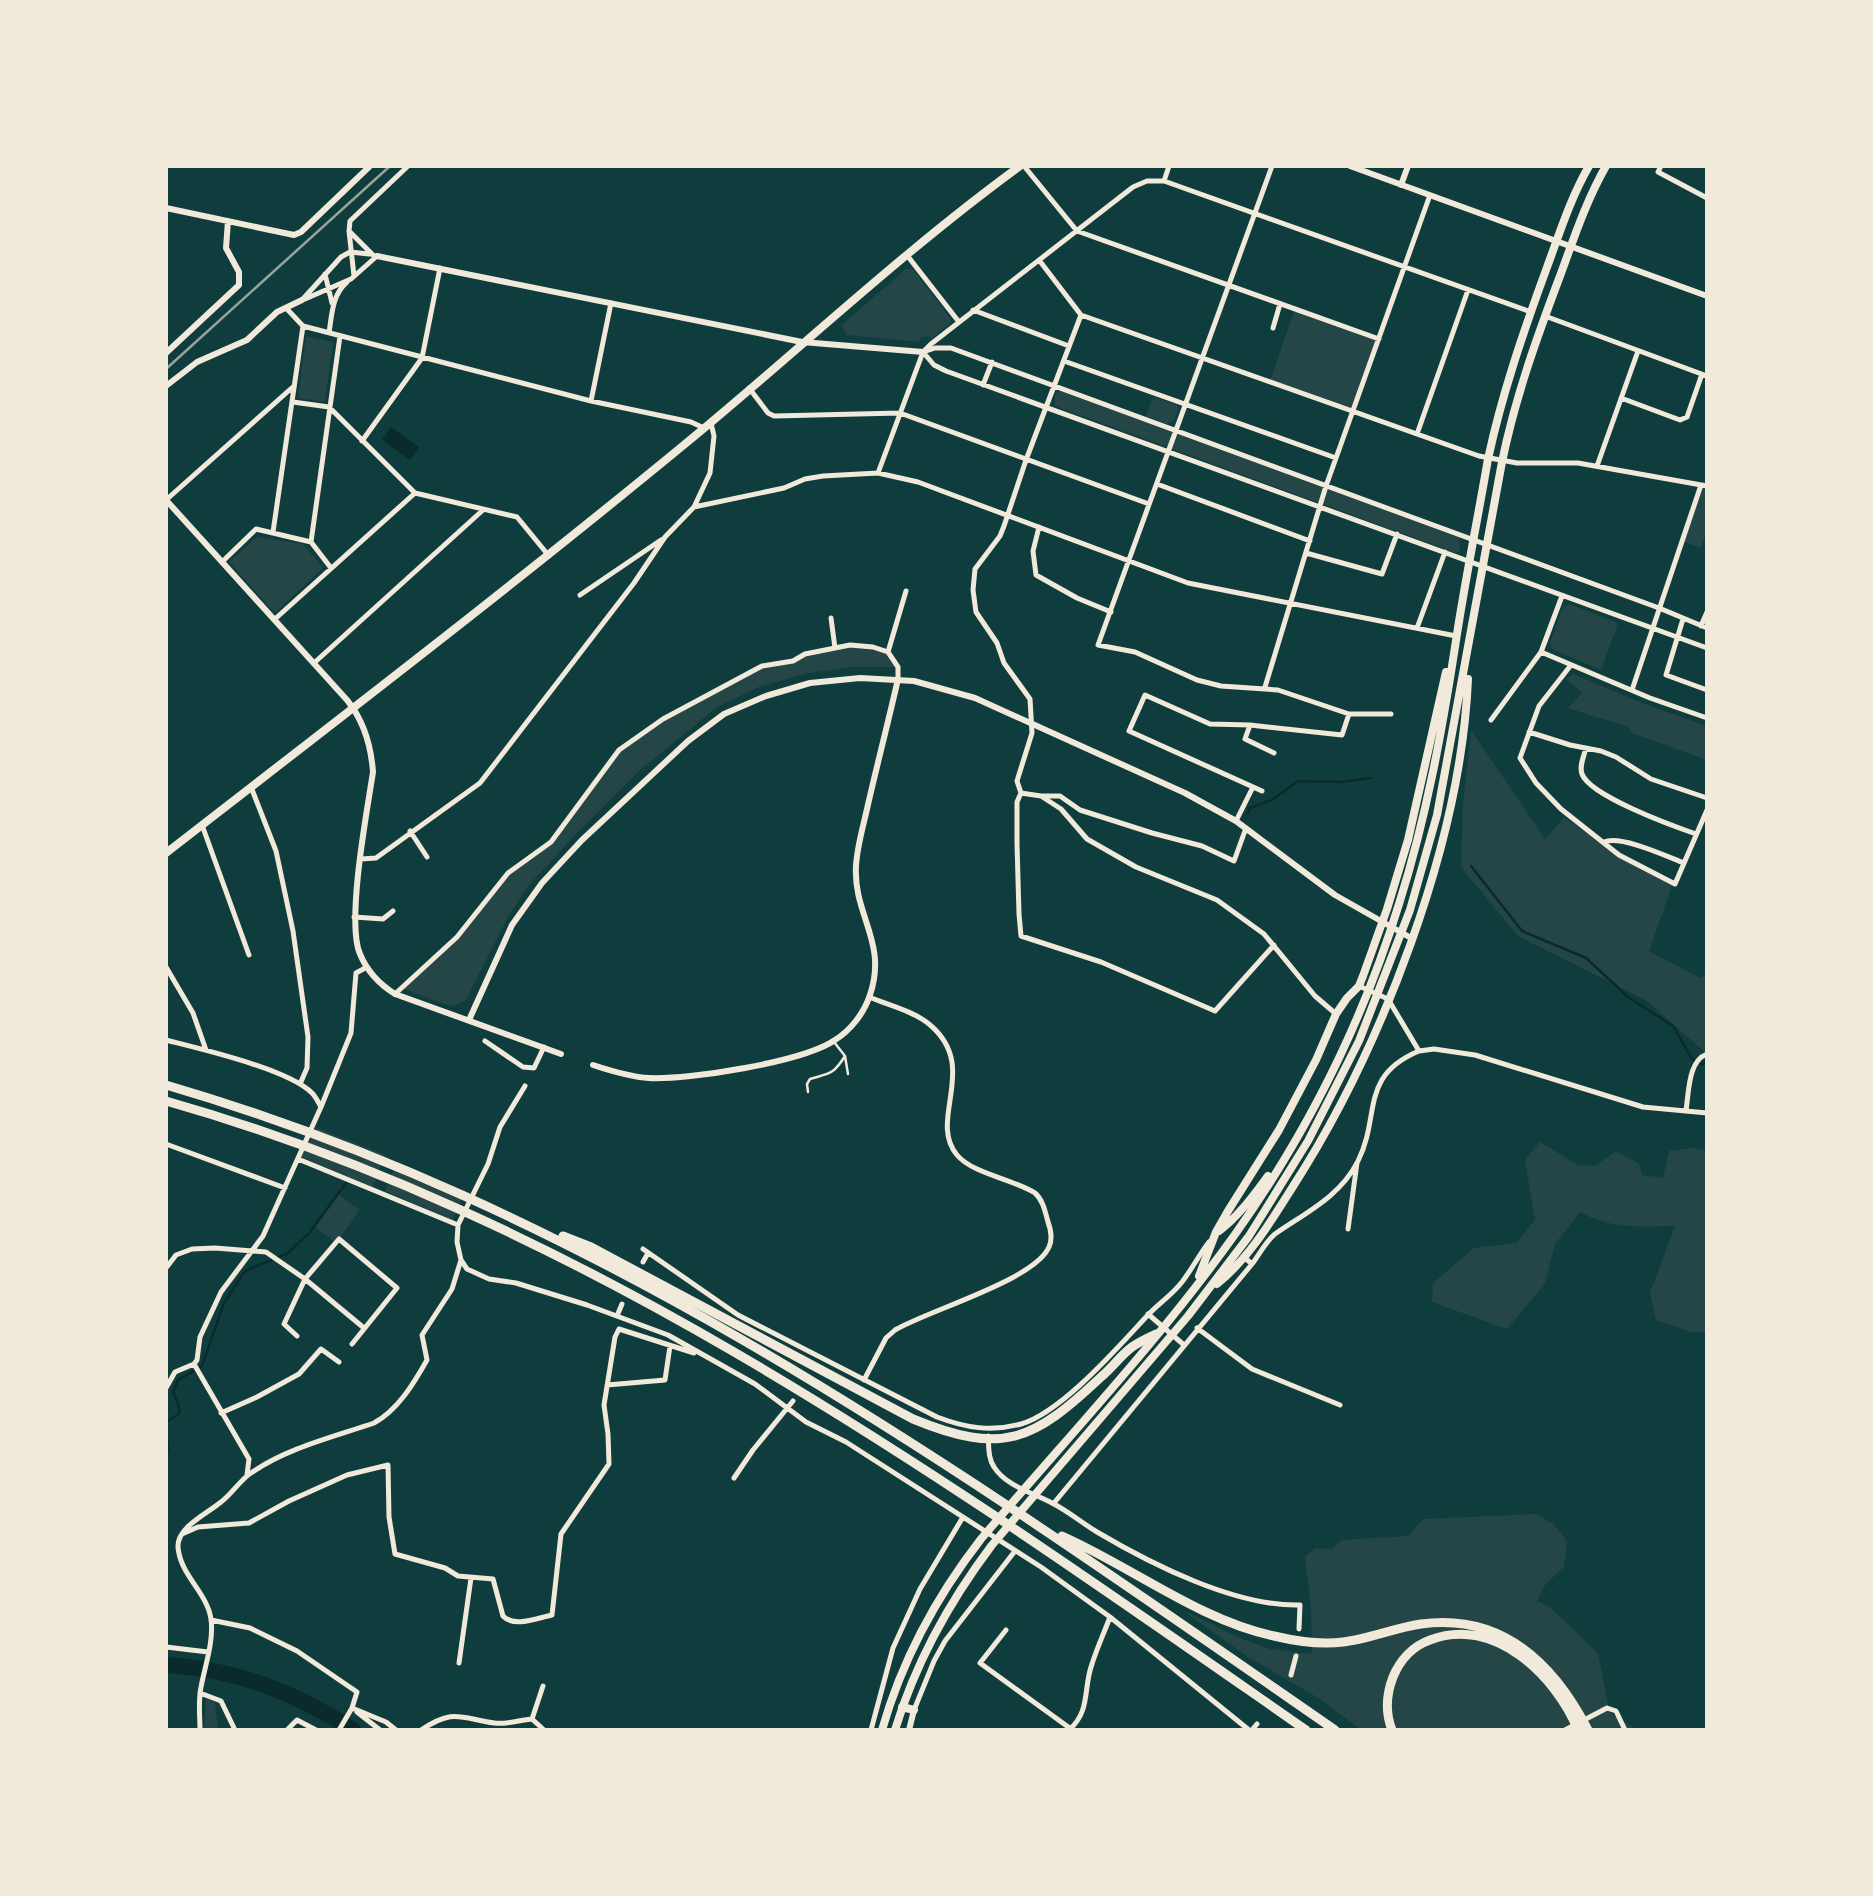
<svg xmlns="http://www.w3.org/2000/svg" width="1873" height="1896" font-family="Montserrat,sans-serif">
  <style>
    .green { fill: #244646 }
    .water { fill: #0a2a2b }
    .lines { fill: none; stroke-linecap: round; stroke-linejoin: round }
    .stream { stroke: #0a2a2b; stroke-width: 2.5 }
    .river { stroke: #0a2a2b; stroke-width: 16 }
    .service { stroke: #f1e9da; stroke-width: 2.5 }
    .minor { stroke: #f1e9da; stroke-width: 5 }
    .tertiary { stroke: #f1e9da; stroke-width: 6 }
    .primary { stroke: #f1e9da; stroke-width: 8 }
    .trunk { stroke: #f1e9da; stroke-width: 8 }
    .motorway { stroke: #f1e9da; stroke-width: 9 }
    .rail { stroke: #97a49c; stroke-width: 2.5 }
  </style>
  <rect width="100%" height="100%" fill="#0f3d3e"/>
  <path class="green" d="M906,269H913L950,318L951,323L931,339L928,336L920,338V342L846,335L842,325Z
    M1295,309L1379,339L1353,411L1270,381Z
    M306,336L333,342L325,402L298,398Z
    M1061,391L1337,491L1459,538L1460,551L1456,553L1055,406V394Z
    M1153,397L1177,405L1179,409L1174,420L1167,424L1146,416Z
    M1701,485L1707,486V530L1701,548L1682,541Z
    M257,537L303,544L323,568L275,613L229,562Z
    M1569,604L1618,623L1601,670L1552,649L1550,643L1562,608Z
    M850,645L888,652L898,667H851L808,673L759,687L717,707L638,772L574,836L529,885L508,917L466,1000L455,1006L447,1005L401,988L457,937L508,873L551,842L619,750L663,719L762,666L793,661L805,654Z
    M1574,674L1639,702L1707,726V760L1632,733L1628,727L1568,708L1582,693L1566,679Z
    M1471,730L1545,839L1564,818L1672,886L1649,951L1700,978L1707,972V1054L1647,1001L1518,936L1461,867L1463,806Z
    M317,1128L385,1155L373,1187L301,1157Z
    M1540,1142L1578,1165L1595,1166L1616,1151L1639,1164L1642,1175L1663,1178L1669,1151L1692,1148L1707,1150V1332H1692L1656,1320L1650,1293L1675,1226C1638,1226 1613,1230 1580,1212L1555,1244L1545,1284L1507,1329L1432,1302L1433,1283L1474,1248L1516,1243L1535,1220L1525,1160Z
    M397,1162L465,1191L453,1220L385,1191Z
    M338,1194L360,1210L336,1243L315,1227Z
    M1536,1514L1553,1524L1567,1540L1564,1567L1545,1585L1537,1601L1551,1608L1598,1653L1610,1713L1638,1730H1361L1320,1699L1248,1657L1181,1609L1242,1639L1270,1649L1312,1654L1311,1606L1305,1557L1315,1548L1331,1549L1342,1540L1408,1536L1423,1519Z
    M206,1699L215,1702L218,1730H204Z"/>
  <path class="water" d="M391,427L419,447L410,460L382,440Z"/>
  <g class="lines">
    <path class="stream" d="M1248,813L1250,808L1272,800L1298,781L1340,782L1371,778
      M1471,866L1522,931L1586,958L1628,997L1673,1026L1692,1059L1702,1064L1707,1063
      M166,1422L179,1414V1407L173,1392L178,1380L202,1366L224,1303L245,1271L288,1253L310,1232L346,1183
      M166,1436L168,1446L166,1460"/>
    <path class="river" d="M166,1665C236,1669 295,1692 353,1730"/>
    <path class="service" d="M834,1042L845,1056L848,1074
      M808,1092L807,1084L810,1079C830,1073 833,1075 845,1056"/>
    <path class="minor" d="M1024,166L1077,231L1379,339
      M1272,166L1098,645L1135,652L1197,680L1221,686L1278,690L1349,714H1391
      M1661,166L1658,172L1707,198
      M1164,181L1169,166
      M349,231L354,276
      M906,254L959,322
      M373,255L349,231L350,221L408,166
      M1039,260L1081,315L1479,456L1517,463H1578L1707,486
      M325,274L332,303
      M305,299L351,279L377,256
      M302,300L341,257L350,252L369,254
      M286,308L303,326L591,401L691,422L704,428
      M973,310L1069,346
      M1081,315L1026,460L1004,526L1000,536L975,569L973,590L976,612L997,643L1004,663L1030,699L1032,733L1017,781L1021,793L1017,802V844L1019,914L1021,936L1101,962L1215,1011L1274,945
      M1545,316L1707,376
      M1273,328L1280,304
      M329,333C332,314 332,295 347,282
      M923,352L934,365L946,371L1707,648
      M923,352L935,348H951L1659,608L1707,628
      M1064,361L1336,458
      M983,385L992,362
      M749,388L768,413L774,416L900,413L1149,504
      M1621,398L1680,420L1687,417L1702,374
      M591,401L611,303
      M293,402L329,407L415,493L517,517L549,556
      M1417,434L1468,290
      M362,441L422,358L440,268
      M1597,466L1638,351
      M878,473L923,352L931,344L1133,187L1147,181H1164L1531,312
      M1157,484L1310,541
      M166,500L294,386
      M694,507L784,488L805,479L823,476L878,473L918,482L1188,583L1456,636
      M1039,527L1033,551L1036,575L1077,598L1111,612
      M273,532L303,326
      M311,542L340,336
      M1306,553L1382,574L1397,534
      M223,561L256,529L311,542L331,568
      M580,595L661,540
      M831,618L835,648
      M275,619L415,493
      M1683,619L1666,675L1707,690
      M1701,626L1707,612
      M1417,628L1445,552
      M888,652L906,591
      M1541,652L1650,698L1707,718
      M314,663L483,510
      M1571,665L1539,706L1520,758L1536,783L1561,809L1619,855L1675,884L1707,810
      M1265,687L1326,486L1430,195
      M1632,690L1701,485
      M1491,720L1541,652L1562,596
      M1250,725L1245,739L1274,753
      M1529,732L1570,745L1601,751L1616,757L1651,779L1707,798
      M1586,748C1584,756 1579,766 1582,774C1590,796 1673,826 1696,834
      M251,787L276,851L293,931L308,1037L307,1068L300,1084
      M1262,791L1129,731L1145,695L1210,724L1250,725L1342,735L1349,714
      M1021,793L1041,796L1061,809L1087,839L1136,867L1217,900L1264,934L1315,996L1336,1014
      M1041,796H1060L1080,810L1152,833L1202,846L1234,861L1246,828
      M1236,821L1253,787
      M202,825L249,955
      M410,831L427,857
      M1604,842C1621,835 1666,856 1684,863
      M361,859L376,858L480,783L634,583L665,537L694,507L710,473L714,436L711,423
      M354,917L383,919L393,911
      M166,967L193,1013L206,1050
      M1359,986L1388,999L1419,1051L1434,1049L1475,1055L1643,1107L1707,1113
      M395,994L457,937L508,873L551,842L619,750L663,719L762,666L793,661L805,654L850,645L873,647L888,652L898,667V679
      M166,1040C201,1049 288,1069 312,1093C316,1097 318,1102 321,1107L263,1236L221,1292L200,1337L197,1360L194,1364L175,1372L166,1388
      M485,1041L523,1067L534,1068L544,1047
      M525,1086L500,1127L488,1164L458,1225L457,1242L461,1260L467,1269L489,1279L516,1283L587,1305L668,1335L755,1384L806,1422L846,1442L1041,1567L1110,1617L1249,1730
      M321,1107L351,1033L356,973L367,967
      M1686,1110C1689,1092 1688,1061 1707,1054
      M166,1144L285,1188
      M298,1159L458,1225
      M1348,1229L1357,1163
      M643,1249L738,1315L937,1417C966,1428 991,1432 1021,1424C1062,1412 1118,1347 1147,1316C1158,1304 1172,1295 1182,1282C1192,1269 1199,1255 1209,1242
      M643,1262L648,1253
      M1252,1264C1259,1255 1266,1241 1275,1234C1305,1213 1340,1197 1358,1161C1381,1115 1359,1076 1419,1051
      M166,1268L176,1255L192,1249L215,1248L266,1252L305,1279L364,1328
      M1148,1314L1184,1345
      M617,1316L622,1304
      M1197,1328L1252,1369L1340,1405
      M297,1336L284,1324L305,1279L339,1239L397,1288L352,1344
      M194,1364L249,1459L247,1475
      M864,1380L886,1338L895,1330C929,1310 1035,1280 1049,1247C1053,1238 1051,1230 1048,1222C1045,1211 1043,1200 1035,1193C1013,1179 973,1174 957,1155C927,1119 981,1067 929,1024C913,1011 888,1005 869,997
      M607,1385L665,1380L670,1346
      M221,1413L257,1397L299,1374L321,1349L339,1362
      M988,1436C989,1447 988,1458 994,1467C1006,1486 1033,1493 1052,1503C1068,1511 1082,1523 1097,1532C1151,1564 1236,1607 1300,1605L1299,1629
      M734,1478L753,1450L793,1401
      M1054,1503L1252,1264L1245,1258
      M182,1534L198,1527L249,1523L289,1501L347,1475L388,1465L389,1517L395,1554L445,1568L458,1576L493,1579L503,1616C514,1628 537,1618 552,1615L561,1534L609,1464L608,1434L604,1405L615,1337L619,1329L694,1353
      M211,1620L250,1628L297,1651L357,1692L352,1708L339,1730
      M1006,1630L980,1663L1071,1729
      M166,1647L208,1652
      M459,1663L471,1578
      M1291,1675L1296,1656
      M200,1693L221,1701L235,1730
      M352,1708L386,1722L396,1730
      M914,1710L934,1661L945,1641L1015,1551
      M357,1712L380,1730
      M532,1719L543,1686
      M200,1730C200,1716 198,1701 201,1687C205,1666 214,1641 211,1619C207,1592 180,1575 178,1547C177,1527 208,1513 221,1502C232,1494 240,1480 251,1473C287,1448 333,1437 374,1423C398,1410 414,1383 427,1360L422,1335L452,1289L461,1260
      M287,1730L297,1720L316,1730
      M421,1730C454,1708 460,1718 494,1723C506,1725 520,1720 532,1719L544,1730
      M871,1730L893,1648L920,1589L963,1517
      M1069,1730C1091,1711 1083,1688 1092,1664C1097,1648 1104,1633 1110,1617
      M1252,1730L1257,1724
      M1565,1730L1607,1708L1616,1711L1625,1730"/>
    <path class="tertiary" d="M1350,166L1707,296
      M1401,185L1408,166
      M166,208L294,235L301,232L370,166
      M377,256L802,342L923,352
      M166,353L239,285V272L226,248L228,221
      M166,386L197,362L247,340L277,312L302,300
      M166,500L347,700C364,721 371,745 373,772C367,811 346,922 360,954C367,971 379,984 395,994L561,1054
      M469,1020L512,925L542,883L582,840L688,741L724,714L766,696L810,683L860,678L914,681L975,698L1185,793L1236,821L1335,895L1411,938
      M593,1065C611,1071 630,1077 649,1078C689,1080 803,1062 835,1040C851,1030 864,1013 870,995C888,942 853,915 856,866C857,847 863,827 867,809C877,765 888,723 898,679
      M909,1730L914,1710"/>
    <path class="primary" d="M166,853C340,718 515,584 685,444C797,352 902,252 1020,166"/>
    <path class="trunk" d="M1219,1231C1239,1216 1253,1196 1268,1176
      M1199,1276L1216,1232L1228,1211L1279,1130L1316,1060L1336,1014L1347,998L1359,986L1363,976L1387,909L1408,840L1446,672
      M1217,1284C1249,1258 1270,1223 1292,1188C1381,1050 1461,844 1468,679
      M902,1707L914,1710
      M882,1730C902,1660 936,1597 981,1539C1067,1438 1159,1341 1236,1233C1307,1133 1363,1021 1399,904C1427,816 1443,726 1457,634C1466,576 1478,517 1488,459C1502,394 1523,333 1546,270C1559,235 1570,199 1589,166
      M895,1730C916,1661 949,1602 992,1545L1188,1316L1249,1236L1308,1141L1359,1041L1410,910L1437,815L1502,462C1515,398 1537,337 1560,276C1574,238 1586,201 1606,166"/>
    <path class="motorway" d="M166,1085C604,1213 965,1474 1335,1730
      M166,1101C588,1221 951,1483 1306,1730
      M563,1236L591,1247L913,1419C1003,1456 1033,1441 1101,1377C1112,1368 1121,1355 1132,1347C1139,1342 1148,1338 1156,1334
      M1062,1536C1132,1567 1199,1620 1274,1636C1295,1641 1321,1645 1343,1642C1369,1639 1394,1628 1421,1624C1502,1613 1553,1662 1588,1730
      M1392,1730C1385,1712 1386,1695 1393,1677C1400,1660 1413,1646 1430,1640C1494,1615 1556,1676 1578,1730"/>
    <path class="rail" d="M166,369L390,166"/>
  </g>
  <rect width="1873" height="1896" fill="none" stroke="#f1e9da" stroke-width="336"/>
</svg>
